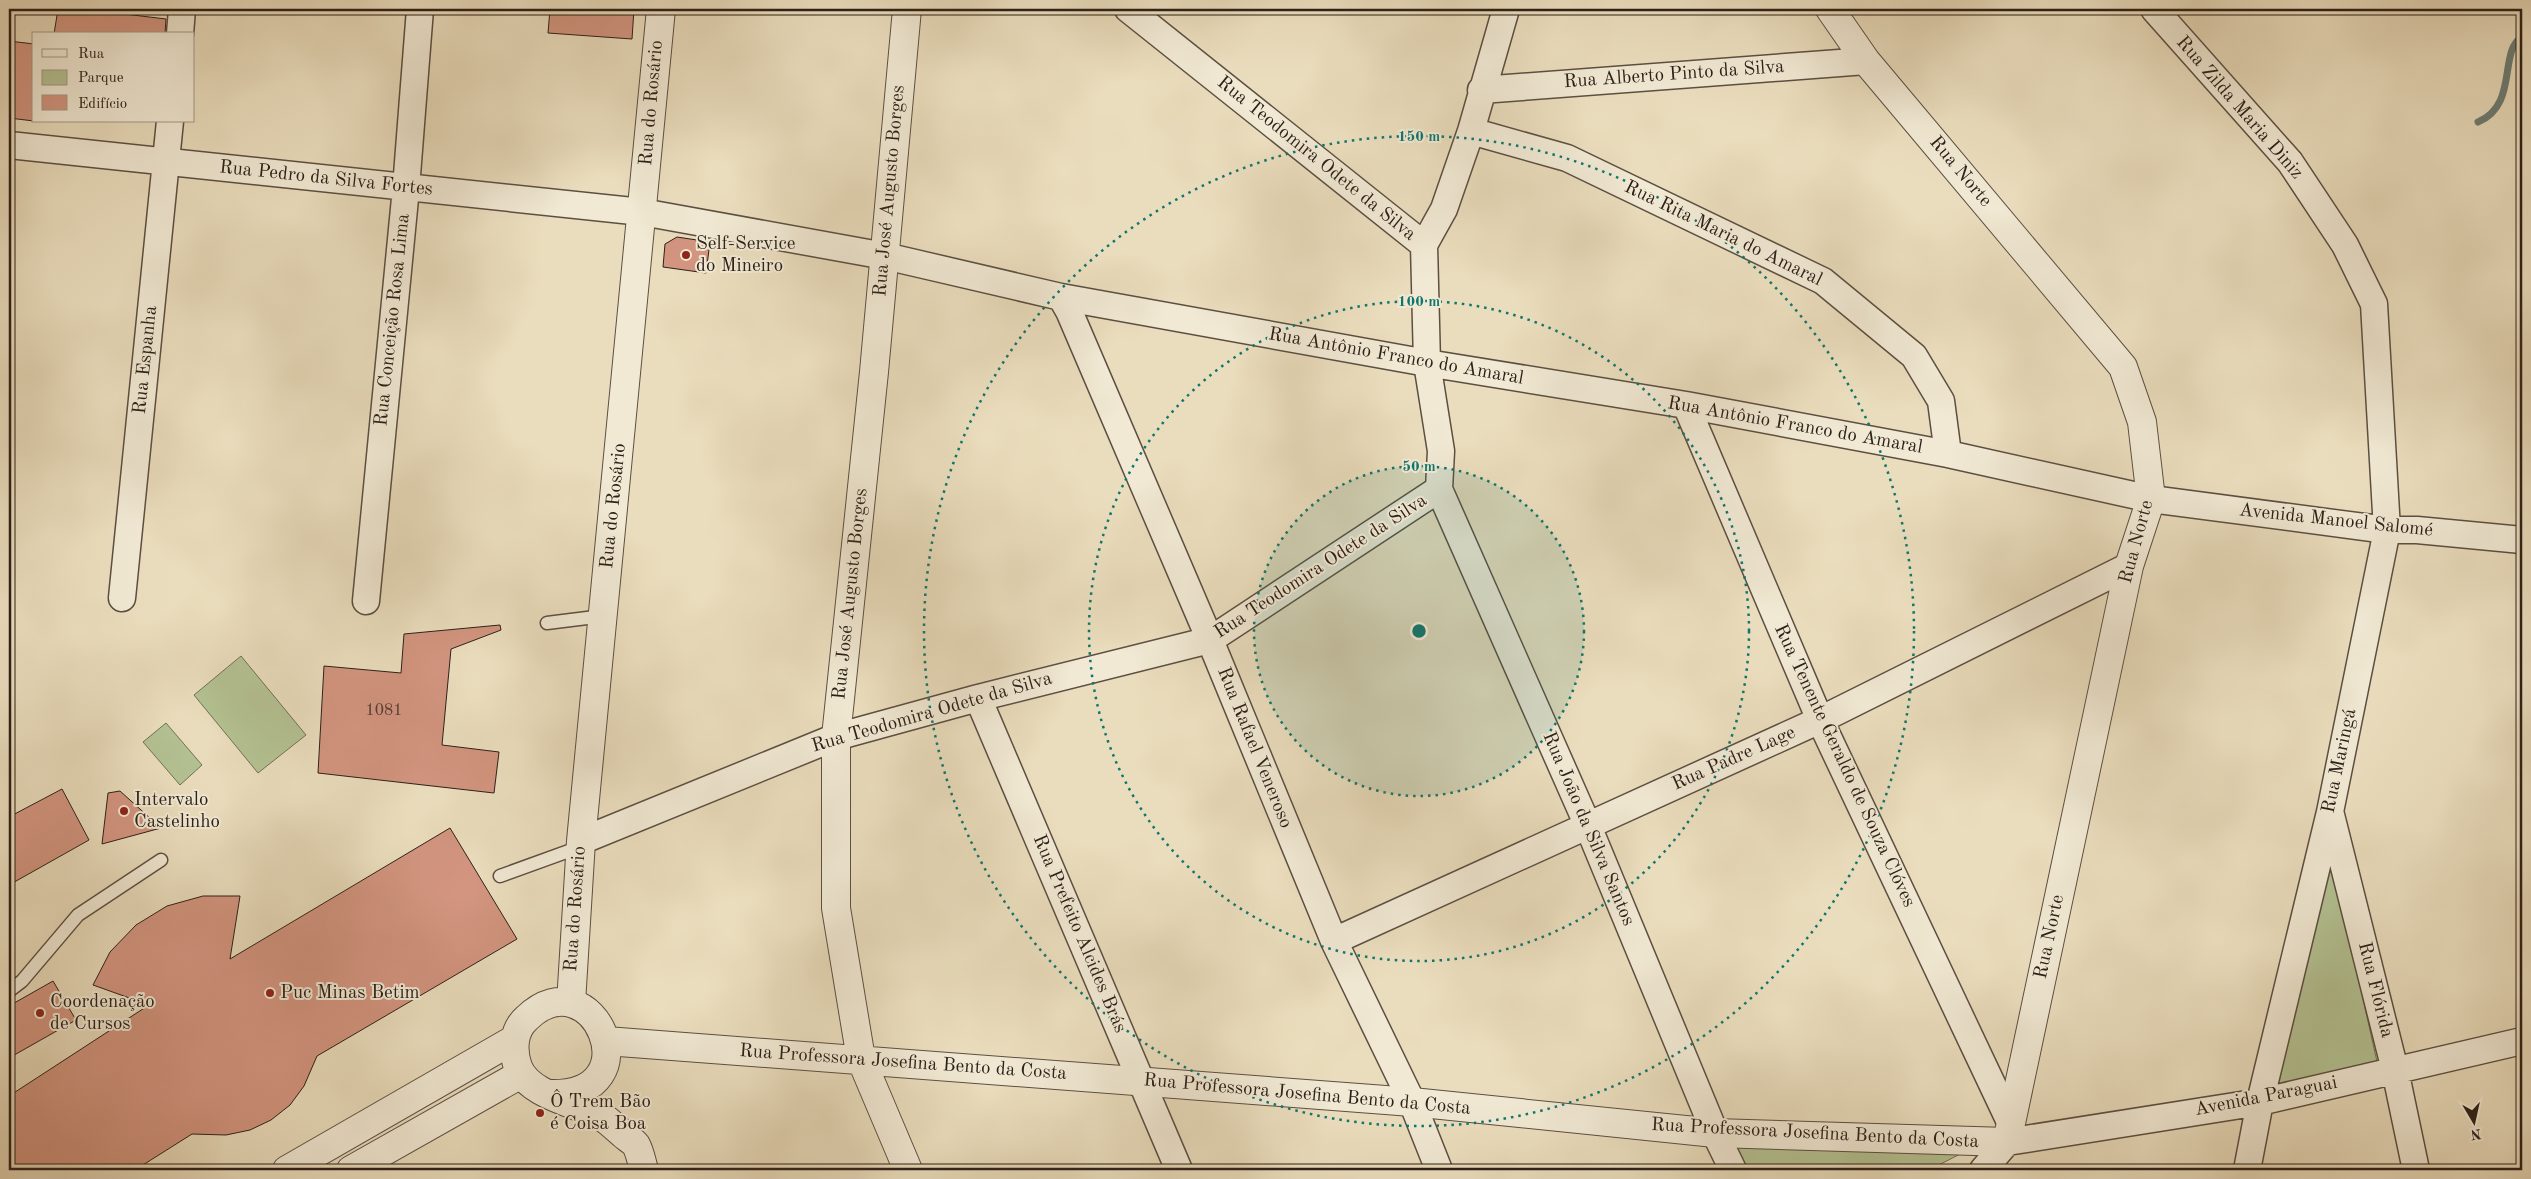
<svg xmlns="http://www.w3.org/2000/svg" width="2531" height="1179" font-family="'Old Standard TT',serif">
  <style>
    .green { fill: #b4c293; stroke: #707156 }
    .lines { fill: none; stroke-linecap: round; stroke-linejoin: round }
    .stream { stroke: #6d7d75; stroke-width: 7 }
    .building { fill: #d39580; stroke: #2c2019 }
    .service-casing { stroke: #5c4f42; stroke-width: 15 }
    .minor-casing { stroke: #5c4f42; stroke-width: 29 }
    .tertiary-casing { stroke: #5c4f42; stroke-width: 30 }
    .service { stroke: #f1e9d4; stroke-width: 12 }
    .minor { stroke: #f1e9d4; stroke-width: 26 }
    .tertiary { stroke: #f1e9d4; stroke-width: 28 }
    .ring { fill: none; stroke: #0f766e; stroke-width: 2.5; stroke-dasharray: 2.5 5 }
    .poi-dot { fill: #8f2418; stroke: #f1e9d4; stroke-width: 2 }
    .labels { text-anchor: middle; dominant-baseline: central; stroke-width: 4; stroke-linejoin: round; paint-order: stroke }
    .number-label { font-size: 16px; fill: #563d33 }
    .street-label { font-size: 19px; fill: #2c2019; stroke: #f1e9d4 }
    .poi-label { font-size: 19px; fill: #2c2019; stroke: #f1e9d4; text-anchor: start }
    .centre { fill: #0f766e; stroke: #f1e9d4; stroke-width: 2.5 }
    .ring-label { font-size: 15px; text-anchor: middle; font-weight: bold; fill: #0f766e; stroke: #f1e9d4; stroke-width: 4; stroke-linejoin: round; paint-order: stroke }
  </style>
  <rect width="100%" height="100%" fill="#eaddbd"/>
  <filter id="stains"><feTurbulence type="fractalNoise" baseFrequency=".004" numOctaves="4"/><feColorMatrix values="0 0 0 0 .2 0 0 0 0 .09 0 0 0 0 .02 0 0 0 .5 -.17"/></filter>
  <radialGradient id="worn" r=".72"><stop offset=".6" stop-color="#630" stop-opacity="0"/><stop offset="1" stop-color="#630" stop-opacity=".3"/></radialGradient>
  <path class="green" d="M241,656L306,735L258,773L194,695Z
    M166,723L202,765L180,785L143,742Z
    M2331,856L2378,1066L2273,1089Z
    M1732,1144L1966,1151L1929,1170H1744Z"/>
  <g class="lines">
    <path class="stream" d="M2478,122C2519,105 2498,51 2522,37"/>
  </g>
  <path class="building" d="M58,9H83L166,19L165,34H54Z
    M550,9H634L632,39L548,33Z
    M9,41L34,44V121L9,118Z
    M677,237L710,242L706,273L663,267L665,244Z
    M500,625L501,630L451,649L442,745L499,752L494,793L318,773L324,666L401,673L404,634Z
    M62,789L89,840L9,885V817Z
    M120,791L161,828L102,844L108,793Z
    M450,828L517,939L317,1056L304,1086L290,1105L271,1120L250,1130L226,1135L192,1134L135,1170H9V1096L149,1005L93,985L110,952L136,925L167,906L203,896H240L230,959Z
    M53,981L76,1020L9,1058V1006Z"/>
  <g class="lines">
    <g class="service-casing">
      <path id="service" d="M547,623L603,616
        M500,876L580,847
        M9,991L22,981L78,915L161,860"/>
    </g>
    <g class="minor-casing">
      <path id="minor" d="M2154,9L2290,162L2345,245L2374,304L2387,530L2330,812L2260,1102L2247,1170
        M180,34L182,9
        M1481,90L1866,61
        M1471,131L1567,158L1823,281L1914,356L1941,401L1948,454
        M9,145L642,212L885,256L1061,297L1427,363L1686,405L1948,454L2151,499L2387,530H2417L2522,540
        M1424,245L1444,209L1471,131L1506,9
        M1061,297L1069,311L1210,640L1334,941L1412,1102L1439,1170
        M1686,405L1820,720L2011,1124
        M1439,489L1588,826L1715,1133L1733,1170
        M122,598L170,121
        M366,601L406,188L420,9
        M978,698L1179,1170
        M2331,815L2395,1070L2416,1170
        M581,841L836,737L978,698L1210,640L1439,489L1441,451L1427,363L1424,245L1128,9
        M1334,941L1820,720L2129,566
        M1983,1170L2007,1142L2260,1102L2522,1041"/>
    </g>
    <g class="tertiary-casing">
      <path id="tertiary" d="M907,9L874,372L836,737V908L861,1059L908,1170
        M571,1003L581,841L661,9
        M606,1041L1412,1102L1715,1133L2007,1142L2129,566L2151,499L2142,422L2123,367L1866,61L1830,9
        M550,1094C655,1097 593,955 527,1018C513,1030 512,1050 518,1067C529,1096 578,1103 604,1118C611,1123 618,1130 624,1135C627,1138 633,1141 636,1145C640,1152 642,1163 644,1170
        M287,1170L515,1039
        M351,1170L521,1074"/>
    </g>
    <use href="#service" class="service"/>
    <use href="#minor" class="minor"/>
    <use href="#tertiary" class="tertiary"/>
  </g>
  <circle cx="1419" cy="631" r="165" fill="#0f766e" fill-opacity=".12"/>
  <g class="ring">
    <circle cx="1419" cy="631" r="165"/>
    <circle cx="1419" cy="631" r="330"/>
    <circle cx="1419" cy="631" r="495"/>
  </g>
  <g class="poi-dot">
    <circle cx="686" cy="255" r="5"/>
    <circle cx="124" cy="811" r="5"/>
    <circle cx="270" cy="993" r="5"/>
    <circle cx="40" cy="1013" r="5"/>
    <circle cx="540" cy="1113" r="5"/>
  </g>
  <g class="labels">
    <g class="number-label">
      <text x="384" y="711">1081</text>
    </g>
    <g class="street-label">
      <text transform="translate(1674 75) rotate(-4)">Rua Alberto Pinto da Silva</text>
      <text transform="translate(652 103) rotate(-85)">Rua do Rosário</text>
      <text transform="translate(2239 108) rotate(49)">Rua Zilda Maria Diniz</text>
      <text transform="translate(1316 159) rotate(39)">Rua Teodomira Odete da Silva</text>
      <text transform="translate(1960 172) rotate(50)">Rua Norte</text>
      <text transform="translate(326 179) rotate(6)">Rua Pedro da Silva Fortes</text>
      <text transform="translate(890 191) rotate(-85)">Rua José Augusto Borges</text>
      <text transform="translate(1723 234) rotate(26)">Rua Rita Maria do Amaral</text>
      <text transform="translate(393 320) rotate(-84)">Rua Conceição Rosa Lima</text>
      <text transform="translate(1396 357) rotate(10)">Rua Antônio Franco do Amaral</text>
      <text transform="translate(146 360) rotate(-84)">Rua Espanha</text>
      <text transform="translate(1795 426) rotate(10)">Rua Antônio Franco do Amaral</text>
      <text transform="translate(614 506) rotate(-84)">Rua do Rosário</text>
      <text transform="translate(2336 521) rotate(6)">Avenida Manoel Salomé</text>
      <text transform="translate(2137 542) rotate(-75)">Rua Norte</text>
      <text transform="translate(1321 567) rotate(-33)">Rua Teodomira Odete da Silva</text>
      <text transform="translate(851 594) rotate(-84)">Rua José Augusto Borges</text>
      <text transform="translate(932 713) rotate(-16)">Rua Teodomira Odete da Silva</text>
      <text transform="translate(1254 748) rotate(68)">Rua Rafael Veneroso</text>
      <text transform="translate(1734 759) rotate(-24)">Rua Padre Lage</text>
      <text transform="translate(2340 761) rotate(-78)">Rua Maringá</text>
      <text transform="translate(1844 766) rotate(65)">Rua Tenente Geraldo de Souza Clóves</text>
      <text transform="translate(1588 829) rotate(67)">Rua João da Silva Santos</text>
      <text transform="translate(576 909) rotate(-86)">Rua do Rosário</text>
      <text transform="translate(1079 934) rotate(67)">Rua Prefeito Alcides Brás</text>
      <text transform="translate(2050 937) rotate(-78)">Rua Norte</text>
      <text transform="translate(2375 990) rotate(76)">Rua Flórida</text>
      <text transform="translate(903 1063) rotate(4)">Rua Professora Josefina Bento da Costa</text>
      <text transform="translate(1307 1095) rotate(5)">Rua Professora Josefina Bento da Costa</text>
      <text transform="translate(2266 1097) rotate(-11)">Avenida Paraguai</text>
      <text transform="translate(1815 1134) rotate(3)">Rua Professora Josefina Bento da Costa</text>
    </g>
    <g class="poi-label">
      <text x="696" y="244">Self-Service<tspan x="696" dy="22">do Mineiro</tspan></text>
      <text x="134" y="800">Intervalo<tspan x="134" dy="22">Castelinho</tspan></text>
      <text x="280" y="993">Puc Minas Betim</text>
      <text x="50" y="1002">Coordenação<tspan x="50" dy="22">de Cursos</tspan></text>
      <text x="550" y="1102">Ô Trem Bão<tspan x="550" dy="22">é Coisa Boa</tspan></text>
    </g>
  </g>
  <circle cx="1419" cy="631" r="8" class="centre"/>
  <g class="ring-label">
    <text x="1419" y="141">150 m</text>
    <text x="1419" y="306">100 m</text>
    <text x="1419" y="471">50 m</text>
  </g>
  <rect width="2531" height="1179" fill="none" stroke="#eaddbd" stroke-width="30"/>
  <rect x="10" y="10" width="2511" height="1159" fill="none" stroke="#2c2019" stroke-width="2.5"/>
  <rect x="15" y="15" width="2501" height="1149" fill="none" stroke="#2c2019"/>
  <rect x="32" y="32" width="162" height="90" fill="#f1e9d4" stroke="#a29989"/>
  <rect x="42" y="49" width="25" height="8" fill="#f1e9d4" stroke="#a29989"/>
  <text x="78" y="58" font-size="15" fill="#2c2019">Rua</text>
  <rect x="42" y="70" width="25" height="15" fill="#b4c293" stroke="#a29989"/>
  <text x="78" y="82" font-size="15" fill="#2c2019">Parque</text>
  <rect x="42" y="95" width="25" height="15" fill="#d39580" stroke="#a29989"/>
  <text x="78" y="108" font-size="15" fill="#2c2019">Edifício</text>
  <g transform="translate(2474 1122) rotate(171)" stroke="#f1e9d4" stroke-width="4" paint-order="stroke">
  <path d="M0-4L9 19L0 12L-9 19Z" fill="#2c2019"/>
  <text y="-8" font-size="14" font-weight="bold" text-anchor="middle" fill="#2c2019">N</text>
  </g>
  <rect width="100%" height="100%" filter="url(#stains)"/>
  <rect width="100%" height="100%" fill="url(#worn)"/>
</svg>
